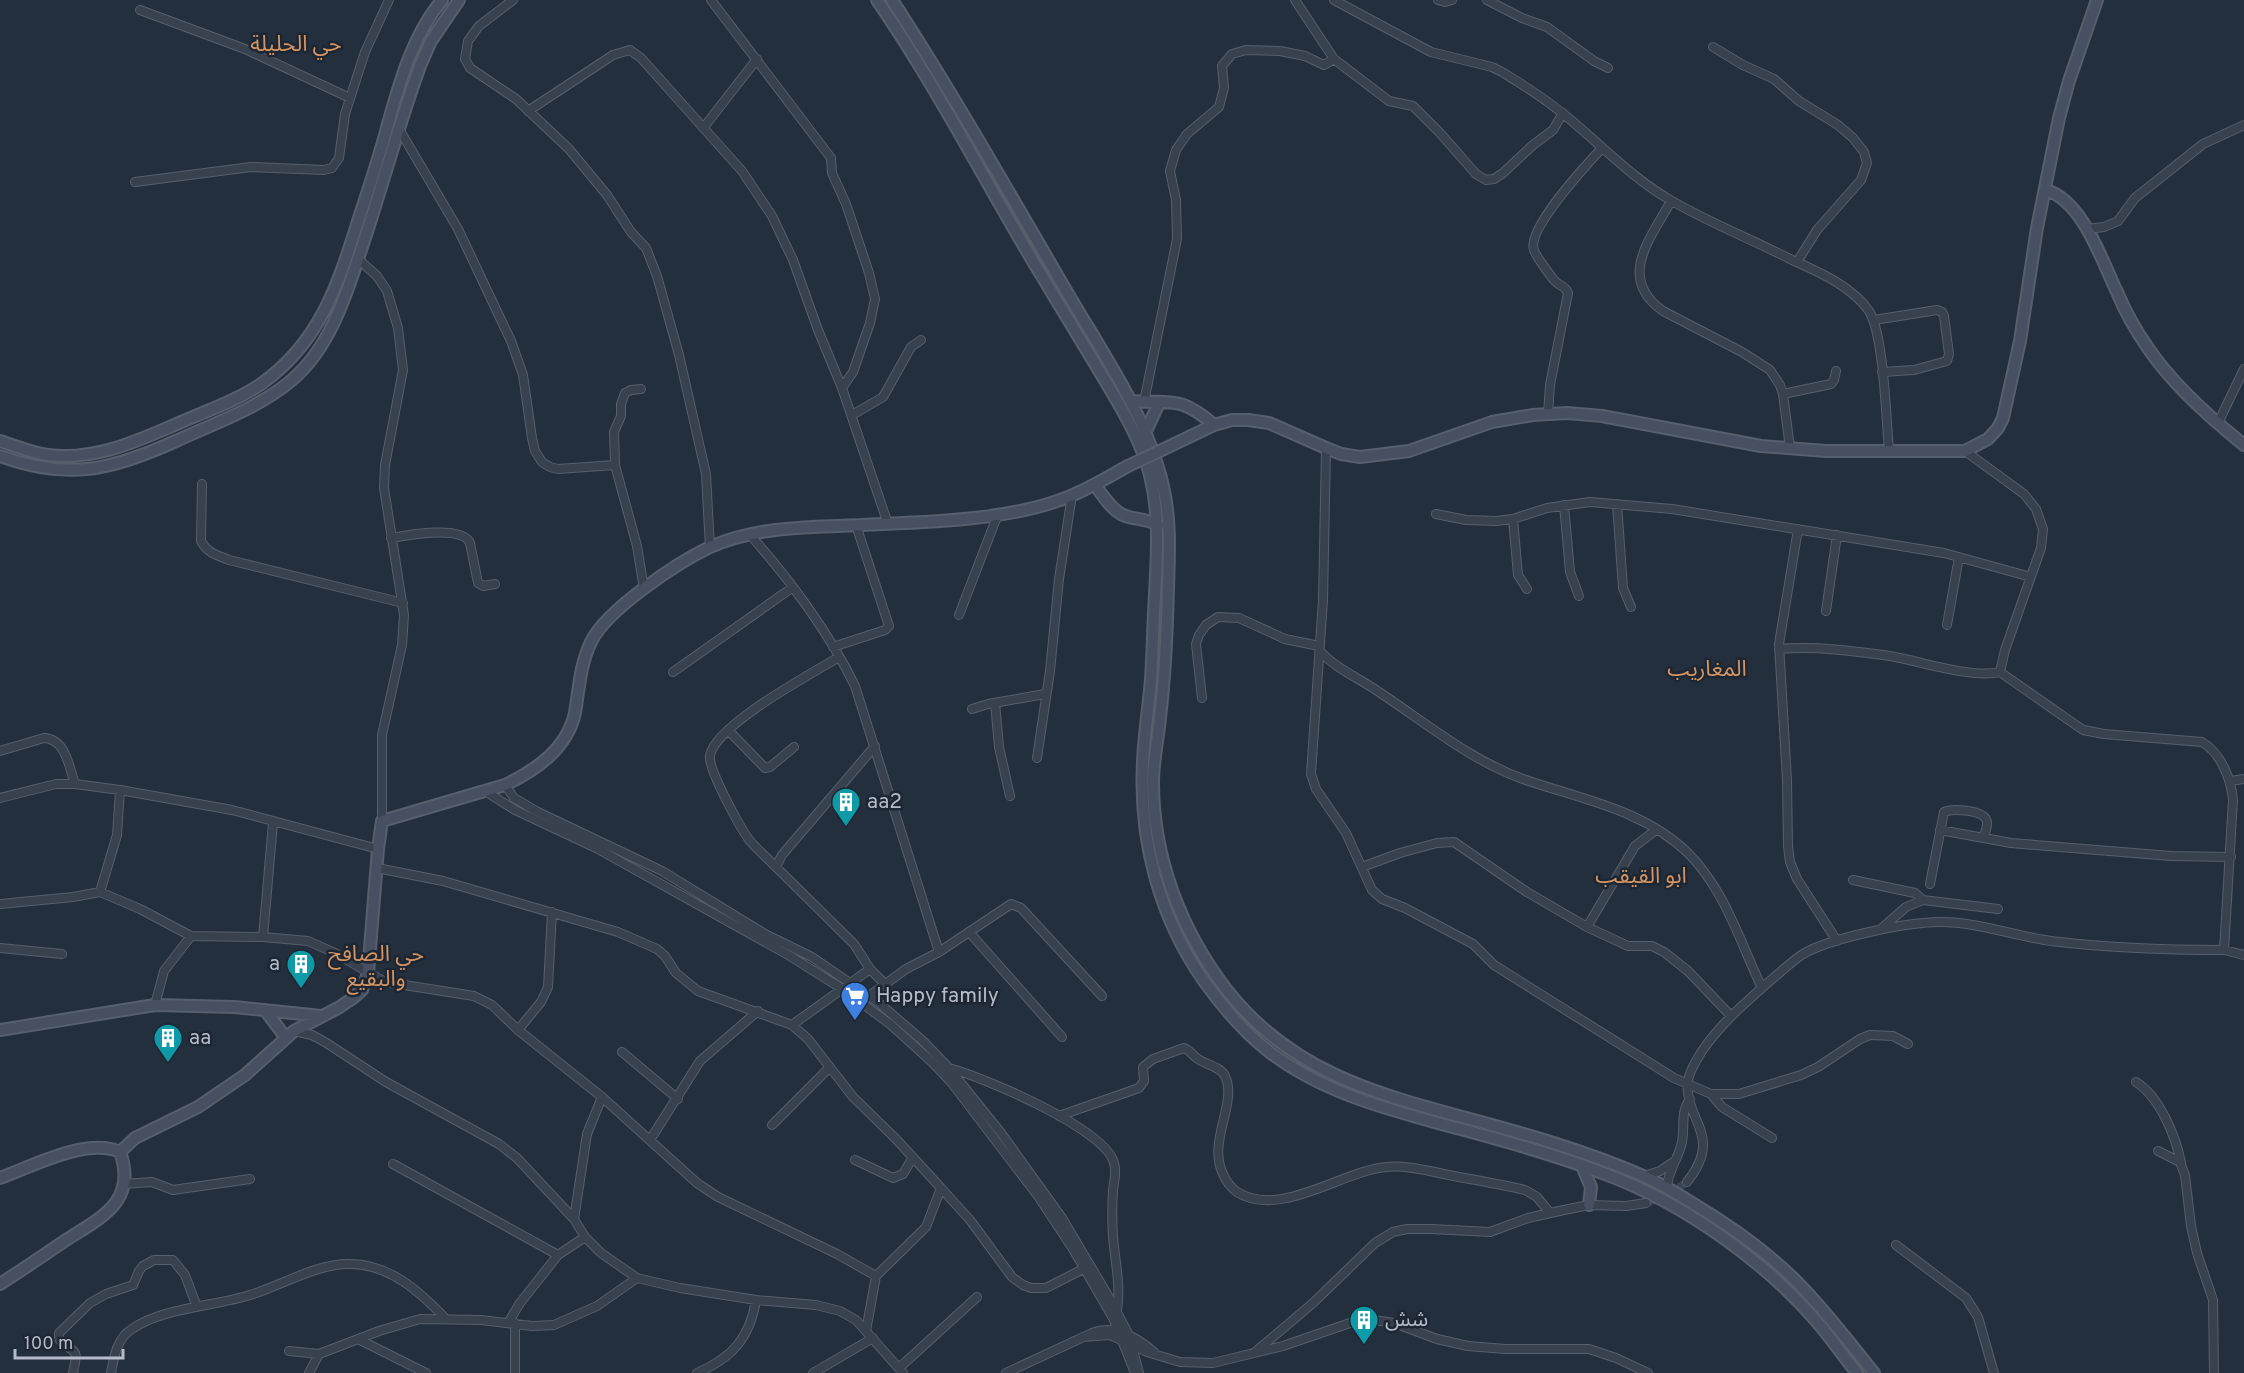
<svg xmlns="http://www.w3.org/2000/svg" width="2244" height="1373" font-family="Overpass,'Noto Sans Arabic',sans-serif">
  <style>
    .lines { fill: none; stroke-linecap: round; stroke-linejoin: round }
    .street-tunnel { stroke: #3a4453; stroke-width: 8; stroke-dasharray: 8 4; stroke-linecap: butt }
    .street-casing { stroke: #565f6c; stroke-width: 10 }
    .secondary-casing { stroke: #565f6c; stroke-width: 14 }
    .street { stroke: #38414e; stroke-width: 8 }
    .secondary { stroke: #465061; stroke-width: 10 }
    .secondary-bridge-casing { stroke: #565f6c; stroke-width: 14; stroke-linecap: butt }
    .secondary-bridge { stroke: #465061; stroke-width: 10 }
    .labels { text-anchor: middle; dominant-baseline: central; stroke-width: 5; stroke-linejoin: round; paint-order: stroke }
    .poi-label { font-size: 21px; fill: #b4bcc9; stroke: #1d2633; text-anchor: start }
    .neighbourhood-label { font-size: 22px; fill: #d59563; stroke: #1d2633 }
  </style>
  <rect width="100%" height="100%" fill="#242f3e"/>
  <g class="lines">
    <path class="street-tunnel" d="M1646,1203L1667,1195L1687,1182"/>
    <g class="street-casing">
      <path id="street" d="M513,0L479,26L468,41L465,59L470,68L516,99L569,149L607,195L631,232L646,248L657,276L679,355L706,474L710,548
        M711,0L831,158L832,173L846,204L869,273L875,299L870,323L853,372L842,388
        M1295,0L1334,59L1389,101L1413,106L1440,133L1476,174L1486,180L1494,179L1503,173L1533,145L1553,130L1563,113
        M1334,0L1431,52L1492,67L1502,72C1523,85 1543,97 1562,113C1599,142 1631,178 1672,201C1710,223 1751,239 1790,259C1817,271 1852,286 1869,311C1884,335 1886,419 1889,450
        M1438,0L1445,2L1452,0
        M1487,0L1522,18L1547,27L1594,61L1608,68
        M140,10L245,49L350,98
        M1713,47L1743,65L1774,79L1799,101L1838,125L1853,138L1864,152L1867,163L1861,180L1817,230L1797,262
        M528,111L613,55L630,50L641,58L742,171L772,216L793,260L818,330L842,388L888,524
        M704,127L757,59
        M399,129L458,229L511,341L523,375L532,438L535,451L542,462L550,467L558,469L615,465
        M135,182L251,167L324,170L332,168L339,158L345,114L365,52L389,0
        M1671,201C1651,238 1616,278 1663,311L1742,352L1770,370L1780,385L1783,394L1790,448
        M2087,229L2104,227L2118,221L2135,198L2203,144L2244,125
        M358,259L377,276L387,291L398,328L403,370L385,465L384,488L404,615L402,645L382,735V821
        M1874,320L1937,310L1942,312L1944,316L1949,354L1947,361L1914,370L1882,372
        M641,389L631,390L625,393L621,404V416L614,432L615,465L637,546L644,589
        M1783,394L1831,384L1834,380L1836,371
        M1144,402L1177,239L1176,200L1170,171L1176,150L1187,134L1219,107L1224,88L1222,66L1232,54L1246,50L1280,51L1305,56L1324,65L1334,59
        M1548,414L1550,385L1568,293C1565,285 1560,287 1555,281C1552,278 1535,255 1534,250C1526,230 1587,164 1602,148
        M852,415L883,397L911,347L921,340
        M2218,423L2244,369
        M1326,448L1323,600L1311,774L1316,789L1346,833L1372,890L1382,899L1405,908L1473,944L1494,965L1674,1078L1711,1094H1739L1801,1075L1818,1067L1860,1039L1870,1035L1893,1036L1908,1044
        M202,484L201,541C207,553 217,555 229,560L403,603
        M1617,504L1623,588L1631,607
        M1564,505L1570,572L1579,596
        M1436,514L1466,520L1496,521L1513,519L1547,508L1590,502L1672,509L1944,553L2031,577
        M1513,519L1518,575L1527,589
        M1798,529L1779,644L1787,780L1788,846L1790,862L1797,879L1837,941
        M750,535C788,577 830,634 855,686L939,952
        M391,538C408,535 462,525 470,543L478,583L483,586L495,584
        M1826,611L1837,535
        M959,615L998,514
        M1947,625L1959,557
        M833,647L885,630L889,626L856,525
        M1779,649C1816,646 1854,651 1890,656C1920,661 1972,679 2000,672
        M1320,651C1336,669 1359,678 1379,692C1426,723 1470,760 1523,779C1580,799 1643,809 1688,853C1725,890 1740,942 1762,988
        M673,672L793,587
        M1202,698L1196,644L1199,635L1206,625L1218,617L1239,618L1285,639L1319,646
        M995,703L999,747L1010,796
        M972,709L988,704L1045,694
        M729,731L765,768L770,767L794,747
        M875,746L782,855L776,867L854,944L870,969L885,984
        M0,751L44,738C66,739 69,767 75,784
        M1037,758L1050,671L1059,579L1072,495
        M2230,781L2244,779
        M505,785L514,798L536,811L662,871L765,934L812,957L879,1003L923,1041L948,1067L1001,1133L1062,1218L1110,1299L1129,1335L1139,1373
        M485,791L515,810L598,849L790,956L844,990L890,1024L932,1062L951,1082L1038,1196L1073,1249L1113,1318L1135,1373
        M0,798L56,784H75L120,790L232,810L378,849
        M1940,830L2011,843L2171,856L2231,857
        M776,867C767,858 758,850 750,841C741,829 707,768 710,755C717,724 811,674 839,657
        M1362,867L1400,853L1437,843L1454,842L1527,892L1587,927L1628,946H1652L1664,952L1688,971L1731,1016
        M377,868L443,881L618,932L657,949L665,956L676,973L698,991L792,1025L808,1039L853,1097L896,1139L941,1188L926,1227L876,1276
        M1853,880L1915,893L1923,900
        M1930,884L1944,812C1952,808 1981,810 1986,819C1989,824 1985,833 1983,838
        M100,892L117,835L120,790
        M0,904L73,897L100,892L140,909L191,936L263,937L308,941L335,953L385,982L474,996L492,1005L518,1030L602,1097L697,1183L718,1197L837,1254L876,1276L866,1331
        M1587,927L1635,846L1656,830
        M1881,929L1906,907L1923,900L1998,909
        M969,932L1062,1037
        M263,937L273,823
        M0,948L62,954
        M2224,950L2244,955
        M865,999L906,969L939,952L1011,904L1021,908L1102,996
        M155,1005L164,971L191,936
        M792,1025L870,969
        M518,1030L541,1002L548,987L552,912
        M294,1031L312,1035L325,1042L386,1082L499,1144L517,1158L574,1219L585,1237L601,1253L637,1278L680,1288L756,1300L816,1305L840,1311L856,1320L903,1373
        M622,1052L678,1099
        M949,1068C983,1077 1106,1129 1114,1163C1117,1171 1114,1182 1113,1190C1112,1206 1112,1221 1113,1237C1115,1260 1121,1287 1117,1310
        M2136,1082C2160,1097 2176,1137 2181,1163
        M1711,1094L1722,1107L1772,1138
        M1059,1116L1139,1088L1144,1081L1143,1067L1153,1059L1184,1048C1190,1050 1193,1056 1198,1059C1206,1065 1220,1066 1225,1076C1238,1103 1207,1141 1223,1174C1226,1181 1230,1187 1237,1192C1280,1219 1342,1171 1386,1167C1406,1165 1429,1171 1449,1175C1474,1180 1500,1184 1525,1190L1537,1197L1550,1213
        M772,1125L830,1067
        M650,1140L700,1061L758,1011
        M2158,1151L2180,1162L2185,1175L2191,1226L2197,1253L2213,1300L2214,1373
        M855,1160L893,1178L903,1174L913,1157
        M393,1164L558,1255
        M1645,1176L1660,1171L1672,1163
        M1687,1182C1725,1134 1683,1121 1688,1080C1690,1070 1697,1059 1702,1051C1721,1023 1746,1002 1771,980C1782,971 1792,961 1803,954C1830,938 1908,922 1940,922C1978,922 2014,936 2051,941C2109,948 2166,950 2224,950L2233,800C2231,779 2221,753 2202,742L2104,734L2083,730L2000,672L2005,650L2041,548L2043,529L2036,509L2024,494L1965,451
        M123,1184L152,1182L173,1190L250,1179
        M1667,1187C1668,1170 1679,1158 1682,1142C1685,1126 1680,1113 1690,1099
        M941,1188L970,1220L1012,1277L1023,1285L1031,1288H1046L1089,1266
        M574,1219L587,1134L602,1097
        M1896,1245L1966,1298L1978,1317L1994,1373
        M508,1323L520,1303L558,1255L585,1237
        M515,1323V1373
        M1083,1337L1110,1335L1147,1352L1180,1362L1213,1363L1283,1346L1350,1323L1374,1320L1394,1323L1437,1339L1468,1346L1505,1349H1589L1616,1358L1648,1373
        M360,1340L426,1373
        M289,1351L319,1354
        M1254,1353L1313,1303L1375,1243L1393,1232L1407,1229H1432L1490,1232L1528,1218L1564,1210L1589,1205L1626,1206L1646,1203
        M899,1368L977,1297
        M73,1373C79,1345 75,1356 59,1339V1333L90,1303L106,1294L133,1285L139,1271L143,1266L154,1260H173L185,1275L197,1307
        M111,1373C114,1357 117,1338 132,1329C161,1308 216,1306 250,1295C280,1286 318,1263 350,1264C390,1264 420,1292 446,1319
        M309,1373L319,1354L379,1331L420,1319L481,1320L532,1326L554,1325L597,1306L637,1278
        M697,1373C732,1358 750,1338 756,1300
        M813,1373L873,1338
        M1006,1373L1092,1333C1115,1324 1136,1337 1154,1352"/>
    </g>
    <g class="secondary-casing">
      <path id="secondary" d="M877,0C935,84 982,176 1034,263C1055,298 1076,332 1097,367C1117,401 1140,436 1150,475C1160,515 1157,555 1155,595C1153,623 1153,651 1151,679C1149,706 1144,734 1143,762C1139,840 1159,917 1204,981C1222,1006 1243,1031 1267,1050C1319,1091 1383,1108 1445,1125C1499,1139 1554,1154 1605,1174C1681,1202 1764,1260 1817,1322C1831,1338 1843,1356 1857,1373
        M892,0C953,94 1008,191 1064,287C1101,351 1146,413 1163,486C1171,520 1169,553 1168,588C1167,631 1165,675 1160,718C1158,739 1153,761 1153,782C1153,858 1181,930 1226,989C1302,1087 1409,1100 1520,1133C1562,1145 1604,1159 1643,1176C1660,1183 1676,1193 1692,1203C1729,1225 1765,1250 1796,1281C1824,1309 1849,1342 1874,1373
        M2046,190C2083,201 2102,261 2117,292C2125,311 2136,331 2148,348C2173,385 2209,417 2244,445
        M1131,401C1172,404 1180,395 1214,425
        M1146,431L1159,403
        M0,441C16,446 32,453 48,455C95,461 137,441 179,423C206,411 236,401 261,384C321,342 339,282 360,215C370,185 380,155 388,124C400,81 413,35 442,0
        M1164,449L1214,425L1232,420H1248L1269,423L1326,448L1341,454L1360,457L1409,451L1492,422L1533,415L1567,413L1602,416L1761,446L1826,451H1965L1988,439L1998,428L2003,418L2020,341L2037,228L2059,118L2069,81L2097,0
        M0,456C68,481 112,470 176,441C215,423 259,408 292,380C334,344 349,285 366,235C384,179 400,121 420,66L431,41L459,0
        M1095,485C1102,494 1110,508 1121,514C1132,520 1146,518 1158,525
        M265,1010L286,1038
        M0,1030L155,1005L234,1007L321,1016
        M120,1152L135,1138L198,1107L245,1075L294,1031L338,1008L353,998L362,990L368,973L378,849L382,821L505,785C536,770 567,749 575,713C579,689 580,665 591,642C606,610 677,563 710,547C758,526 811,527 862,525C924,522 1002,521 1060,500C1084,492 1106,478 1128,466
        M1582,1166L1591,1187L1589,1205
        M0,1178C33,1166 87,1137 120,1152C138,1202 100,1218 66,1240C44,1255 22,1270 0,1284"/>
    </g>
    <use href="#street" class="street"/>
    <use href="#secondary" class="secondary"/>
    <g class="secondary-bridge-casing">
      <path id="secondary-bridge" d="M1128,466L1164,449"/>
    </g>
    <use href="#secondary-bridge" class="secondary-bridge"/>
  </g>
  <defs>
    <g id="building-pin" transform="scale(1.5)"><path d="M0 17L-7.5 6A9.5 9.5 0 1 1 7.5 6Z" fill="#0f9aa8" stroke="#1d2633"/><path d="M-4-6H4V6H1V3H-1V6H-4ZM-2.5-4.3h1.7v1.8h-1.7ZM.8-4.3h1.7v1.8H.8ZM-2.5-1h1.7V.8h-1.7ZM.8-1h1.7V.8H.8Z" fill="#fff"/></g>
    <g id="supermarket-pin" transform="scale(1.5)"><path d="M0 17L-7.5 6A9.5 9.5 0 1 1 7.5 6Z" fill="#3f7fe0" stroke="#1d2633"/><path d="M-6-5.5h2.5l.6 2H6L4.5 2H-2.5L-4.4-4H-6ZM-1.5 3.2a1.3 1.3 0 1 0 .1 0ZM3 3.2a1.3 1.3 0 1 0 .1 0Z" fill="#fff"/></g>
  </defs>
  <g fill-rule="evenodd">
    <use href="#building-pin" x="846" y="802"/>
    <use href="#building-pin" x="301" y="964"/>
    <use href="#supermarket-pin" x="855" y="996"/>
    <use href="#building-pin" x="168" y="1038"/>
    <use href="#building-pin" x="1364" y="1320"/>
  </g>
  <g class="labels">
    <g class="poi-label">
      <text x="867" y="802">aa2</text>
      <text x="280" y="964" text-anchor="end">a</text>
      <text x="876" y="996">Happy family</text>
      <text x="189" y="1038">aa</text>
      <text x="1385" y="1320">شش</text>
    </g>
    <g class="neighbourhood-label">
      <text x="296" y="45">حي الحليلة</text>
      <text x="1707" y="670">المغاريب</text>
      <text x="1641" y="877">ابو القيقب</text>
      <text x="376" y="955">حي الصافح<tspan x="376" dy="25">والبقيع</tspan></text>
    </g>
  </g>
  <path d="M15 1349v9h108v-9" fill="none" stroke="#b4bcc9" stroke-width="3"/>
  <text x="24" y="1349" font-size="18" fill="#b4bcc9" stroke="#1d2633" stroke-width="4.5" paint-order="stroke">100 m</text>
</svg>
